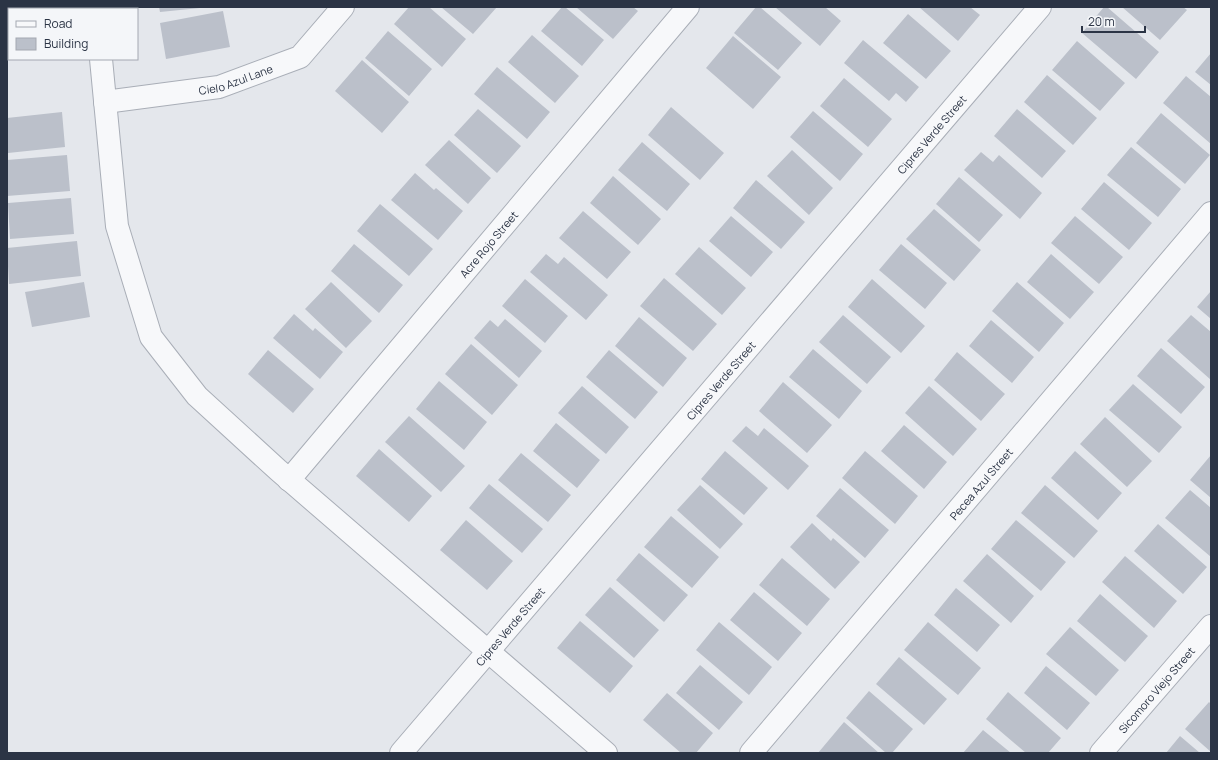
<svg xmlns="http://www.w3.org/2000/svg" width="1218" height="760" font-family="Manrope,sans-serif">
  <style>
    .building { fill: #bbc0ca }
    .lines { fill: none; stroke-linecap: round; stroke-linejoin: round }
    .street-casing { stroke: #a9aeb7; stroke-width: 24 }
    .street { stroke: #f7f8fa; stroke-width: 22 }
    .labels { text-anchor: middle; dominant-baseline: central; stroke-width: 3; stroke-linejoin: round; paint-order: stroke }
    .street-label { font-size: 11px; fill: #2b3445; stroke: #f4f6f9 }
  </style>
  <rect width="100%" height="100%" fill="#e4e7ec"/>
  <path class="building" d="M159,7H200V8L160,12Z
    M409,7H429L466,39L442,67L394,24Z
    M441,7H497L473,34Z
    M562,7H565L604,40L582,66L541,31Z
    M576,7H633L638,11L613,39Z
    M756,7H760L802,43L778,70L734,33Z
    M775,7H825L841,21L820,46Z
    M919,7H970L980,15L958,41Z
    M1104,7H1107L1159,52L1136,79L1082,33Z
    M1122,7H1183L1187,10L1160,40Z
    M223,11L230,47L166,59L160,23Z
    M908,14L951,51L926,79L883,43Z
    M388,31L432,69L409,96L365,58Z
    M532,35L579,76L555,103L508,62Z
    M733,36L781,77L753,109L706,68Z
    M863,40L919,87L906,102L896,93L889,101L844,63Z
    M1077,41L1125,83L1100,111L1052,70Z
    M1211,53V85L1195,72Z
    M362,60L409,102L382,133L335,91Z
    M497,67L550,112L527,139L474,94Z
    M1047,75L1097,118L1073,145L1024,102Z
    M1186,76L1211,97V144L1163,103Z
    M844,78L892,119L868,147L820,106Z
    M671,107L724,153L700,180L648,135Z
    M478,109L521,146L497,173L454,135Z
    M1017,109L1066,151L1042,178L994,136Z
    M813,111L863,154L840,181L790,137Z
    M62,112L65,147L8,153L7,118Z
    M1161,113L1210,155L1185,184L1136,143Z
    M449,140L491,178L468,204L425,165Z
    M642,142L690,184L667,211L618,170Z
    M1131,147L1181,189L1158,217L1107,175Z
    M792,150L833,188L809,215L767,176Z
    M981,152L993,162L999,155L1042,193L1020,219L964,170Z
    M67,155L70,191L7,196V160Z
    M415,173L434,190L436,188L463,211L438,240L391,200Z
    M613,176L661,219L638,245L590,203Z
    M959,177L1003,215L979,242L936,204Z
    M756,180L805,222L781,249L733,208Z
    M1104,182L1152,223L1129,250L1081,209Z
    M71,198L74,234L10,239L8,203Z
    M380,204L433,249L409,276L357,231Z
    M934,209L981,250L954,281L906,239Z
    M583,211L631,252L607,279L559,238Z
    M731,216L773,252L751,277L709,241Z
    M1075,216L1123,257L1099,284L1051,243Z
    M77,241L81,276L9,284L7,248Z
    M354,244L403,285L379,313L331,271Z
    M901,244L947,283L925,309L879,270Z
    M699,247L746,288L722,315L675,274Z
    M546,254L558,264L564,257L608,295L586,320L530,272Z
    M1051,254L1094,292L1070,319L1027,282Z
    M664,278L717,324L693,351L640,306Z
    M525,279L568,316L545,343L502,306Z
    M872,279L925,326L901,353L848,307Z
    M84,282L90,317L32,327L25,292Z
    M331,282L372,321L346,348L305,309Z
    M1017,282L1064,323L1039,352L992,311Z
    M1211,291V319L1197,307Z
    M294,314L313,331L315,328L343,352L320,379L273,338Z
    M843,315L891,357L867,384L819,342Z
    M1191,315L1211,332V380L1167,341Z
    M639,317L687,358L663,387L615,346Z
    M505,319L542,351L519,378L474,338L490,320L498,327Z
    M991,320L1034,357L1012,383L969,346Z
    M471,344L518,385L492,415L445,374Z
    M1161,348L1205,387L1181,414L1137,376Z
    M813,349L862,391L839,419L789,377Z
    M268,350L314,389L293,413L248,374Z
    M609,350L658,392L635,419L586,377Z
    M957,352L1005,394L981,421L934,380Z
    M439,381L487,422L464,450L416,409Z
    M783,382L832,425L807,453L759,411Z
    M1133,384L1182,427L1159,453L1109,410Z
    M582,386L629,427L606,454L558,413Z
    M929,386L977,429L953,456L905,413Z
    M409,416L465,466L441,492L385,442Z
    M1105,417L1152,461L1127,487L1080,444Z
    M556,423L600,460L577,488L533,451Z
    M904,425L947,462L924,489L881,451Z
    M746,426L758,436L764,428L809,466L788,490L732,441Z
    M379,449L432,496L409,522L356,476Z
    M725,451L768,488L744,515L701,479Z
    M865,451L918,496L895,524L842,478Z
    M1075,451L1122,493L1098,520L1051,478Z
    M521,453L571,495L548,522L498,480Z
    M1211,455V498L1190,480Z
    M489,484L543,529L522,553L469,508Z
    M700,485L743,524L720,549L677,510Z
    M1045,485L1098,531L1074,558L1021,513Z
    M840,488L889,530L865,558L816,516Z
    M1190,490L1211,508V557L1165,518Z
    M671,516L719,557L692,588L644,547Z
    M466,520L513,561L487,590L440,550Z
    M1016,520L1066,562L1041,591L991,549Z
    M812,523L831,541L833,538L860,562L835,589L790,547Z
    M1158,524L1207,567L1183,594L1134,551Z
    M639,553L688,595L664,622L616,580Z
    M987,554L1034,596L1011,623L963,581Z
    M1125,556L1177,601L1154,628L1102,582Z
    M782,558L830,599L807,626L759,585Z
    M610,587L659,630L634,658L585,615Z
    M956,588L1000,625L977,652L934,615Z
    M754,592L802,633L778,661L730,620Z
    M1100,594L1148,636L1125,662L1077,621Z
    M580,621L633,666L610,693L557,648Z
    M719,622L772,667L749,695L696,650Z
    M928,622L981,668L958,695L904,650Z
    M1070,627L1119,670L1096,696L1046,654Z
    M899,657L947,699L924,725L876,684Z
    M700,665L743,702L719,730L676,693Z
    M1046,666L1090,703L1067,730L1024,693Z
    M869,691L913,729L892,753H886L846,718Z
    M1008,692L1061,738L1048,753H1026L986,719Z
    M667,693L713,733L696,753H681L643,720Z
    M1209,702L1211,704V752L1185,729Z
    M844,722L879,753H818Z
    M983,730L1011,753H963Z
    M1180,736L1200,753H1166Z"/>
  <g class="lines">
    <g class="street-casing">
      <g id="street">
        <path d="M95,7L96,9"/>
        <path d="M101,59L117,226L151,337L197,396L278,470L606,753"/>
        <path id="s1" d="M105,102L219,87L300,57L343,7"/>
        <path id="s2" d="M289,480L688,7"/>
        <path id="s3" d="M401,753L1040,7"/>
        <path id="s4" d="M751,753L1211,213"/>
        <path id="s5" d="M1101,753L1211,626"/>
      </g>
    </g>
    <use href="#street" class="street"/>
  </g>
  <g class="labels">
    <g class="street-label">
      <text stroke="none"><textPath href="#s1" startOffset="133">Cielo Azul Lane</textPath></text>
      <text stroke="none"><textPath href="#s3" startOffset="815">Cipres Verde Street</textPath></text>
      <text stroke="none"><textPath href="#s2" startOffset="309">Acre Rojo Street</textPath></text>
      <text stroke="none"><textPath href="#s3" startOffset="491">Cipres Verde Street</textPath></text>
      <text stroke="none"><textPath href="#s4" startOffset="354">Pecea Azul Street</textPath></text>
      <text stroke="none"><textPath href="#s3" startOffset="167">Cipres Verde Street</textPath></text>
      <text stroke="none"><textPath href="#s5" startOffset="84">Sicomoro Viejo Street</textPath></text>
    </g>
  </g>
  <rect width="1218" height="760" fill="none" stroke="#2b3445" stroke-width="16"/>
  <rect x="8" y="8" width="130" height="52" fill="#f4f6f9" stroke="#a4a8b1"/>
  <rect x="16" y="21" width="20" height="6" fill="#f7f8fa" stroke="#a4a8b1"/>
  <text x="44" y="28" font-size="12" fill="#2b3445">Road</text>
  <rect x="16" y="38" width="20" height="12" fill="#bbc0ca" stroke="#a4a8b1"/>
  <text x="44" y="48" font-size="12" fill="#2b3445">Building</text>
  <path d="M1082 26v6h63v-6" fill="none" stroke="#2b3445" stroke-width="2"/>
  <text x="1088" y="26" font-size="12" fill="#2b3445" stroke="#f4f6f9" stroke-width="3" paint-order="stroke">20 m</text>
</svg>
